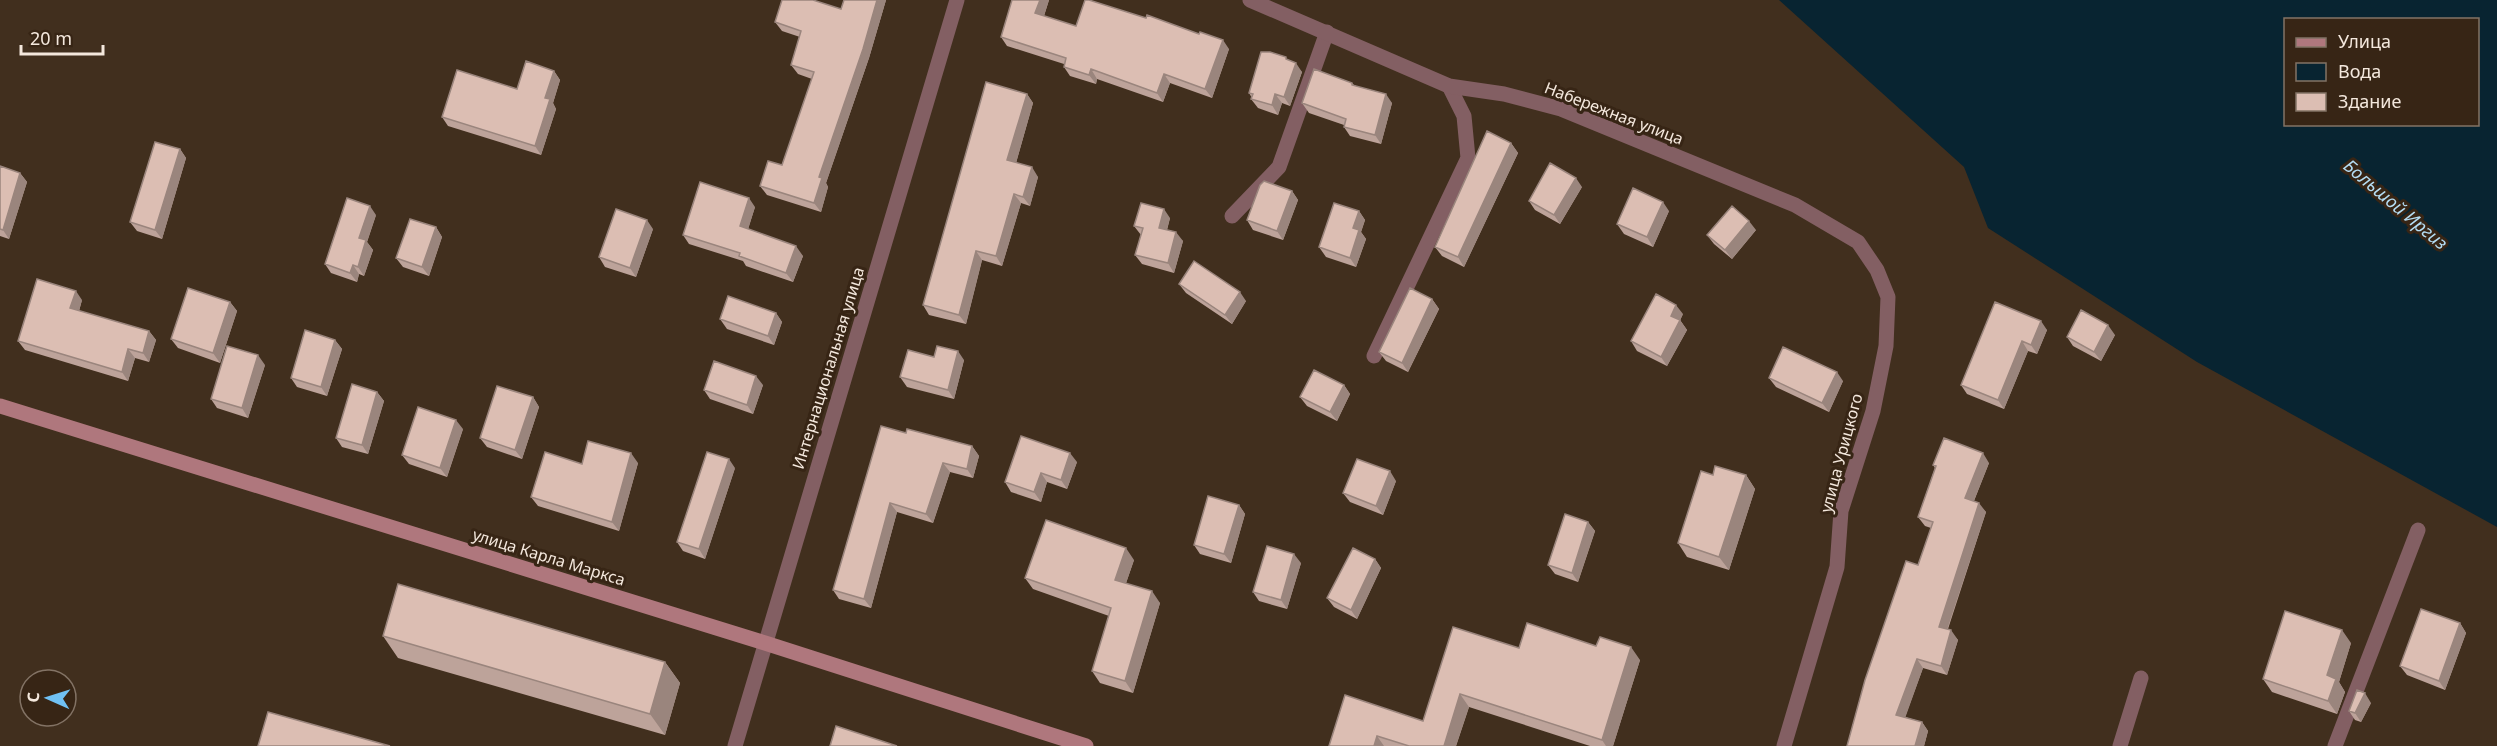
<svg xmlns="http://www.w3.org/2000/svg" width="2497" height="746" font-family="'Noto Sans',sans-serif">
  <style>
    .water { fill: #082431; fill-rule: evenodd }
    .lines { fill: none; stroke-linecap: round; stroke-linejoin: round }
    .lane { stroke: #835f63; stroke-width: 15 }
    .street { stroke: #835f63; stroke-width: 15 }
    .secondary { stroke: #af777d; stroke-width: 15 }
    .wall { fill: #bda39a }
    .shaded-wall { fill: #9a857d }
    .building { fill: #dcbeb3; stroke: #9a857d; stroke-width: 1.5 }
    .labels { text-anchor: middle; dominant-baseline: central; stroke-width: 6; stroke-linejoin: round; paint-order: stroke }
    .street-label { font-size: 16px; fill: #f4e8dd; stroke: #372515 }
    .water-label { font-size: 18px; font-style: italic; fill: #b4ddf4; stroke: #372515 }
  </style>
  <rect width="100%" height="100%" fill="#412f1e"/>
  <path class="water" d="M1779,0H2497V527L2197,362L1988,228L1964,167ZM2286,20H2478V124H2286Z"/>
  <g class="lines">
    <path class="lane" d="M1232,216L1279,167L1327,32
      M1374,356L1468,158L1464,116L1449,86
      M2120,746L2141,678
      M2335,746L2418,530"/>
    <path class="street" d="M1250,0L1449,86L1504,94L1561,109L1795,205L1858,242L1877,270L1888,297L1886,346L1873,411L1841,511L1837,567L1784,746
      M735,746L957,0"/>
    <path class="secondary" d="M0,406L765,643L1086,746"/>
  </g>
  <path class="wall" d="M844,0H886L869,58L826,183L828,187L821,212L767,195L760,186L782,165L812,79L798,74L791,65L800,37L782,31L775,22L841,9Z
    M1012,0H1049L1044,16L1076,26L1229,49L1212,98L1170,83L1163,102L1097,79L1096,84L1070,76L1064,67V64L1007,46L1001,37Z
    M1288,60L1302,72L1290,106L1282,103L1278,115L1258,108L1251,99L1252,98L1249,93Z
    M554,71L560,80L553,103L556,109L541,155L448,126L442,117L517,89Z
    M1352,83L1354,85L1392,103L1381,144L1350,136L1344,127V125L1309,113L1302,103Z
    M1027,94L1033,103L1016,163L1038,177L1030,206L1021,203L1002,266L982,260L966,324L929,315L923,305Z
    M1511,143L1518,153L1464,267L1442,256L1435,247Z
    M180,149L186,158L162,239L137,231L130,222Z
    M0,166L20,173L27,182L9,239L0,236Z
    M1582,187L1560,224L1535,210L1529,201Z
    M1292,191L1298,200L1283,240L1253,230L1247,220Z
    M755,207L748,229L803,256L793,282L746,266L743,261L689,244L683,235Z
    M1359,211L1365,220L1361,232L1366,239L1356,267L1326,257L1319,247Z
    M1669,211L1653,247L1624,234L1617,224Z
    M376,215L367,242L373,250L364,276L359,274L357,282L331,273L325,264Z
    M1170,218L1167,230L1183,241L1174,273L1142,264L1135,255L1141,235L1134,226Z
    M436,227L442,237L429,276L403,267L396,258Z
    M653,229L636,277L605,267L599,257Z
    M1756,230L1732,259L1714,244L1707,235Z
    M1179,284L1246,301L1232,324L1186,293Z
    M1432,299L1439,309L1408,372L1386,361L1379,352Z
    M82,300L79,311L149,331L156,340L149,362L135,358L128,381L25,350L18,341Z
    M230,302L237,311L220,363L178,348L171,339Z
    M1995,302L2047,330L2037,354L2028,351L2004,409L1967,394L1961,385Z
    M776,313L782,322L774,345L727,329L720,319Z
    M1683,314L1680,320L1687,330L1667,366L1637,351L1631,341Z
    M2115,335L2101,361L2073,346L2067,337Z
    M335,340L342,349L327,396L297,387L291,378Z
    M934,357L964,360L954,399L907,387L900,377Z
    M265,365L248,418L217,408L211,399Z
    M1769,378L1843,381L1829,412L1776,387Z
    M763,385L753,414L710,399L704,390Z
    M1344,385L1350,394L1337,421L1307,406L1300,397Z
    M377,392L384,401L368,454L342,447L336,438Z
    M533,397L539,407L522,459L487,447L480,438Z
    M463,429L447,477L409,464L402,455Z
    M906,433L972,446L979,456L973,478L950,472L933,523L897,512L871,608L839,599L833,590Z
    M1077,462L1067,489L1047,482L1041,502L1011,492L1005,482Z
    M638,463L619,531L538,506L531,497L582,464Z
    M1989,463L1974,501L1986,512L1948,629L1958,640L1947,675L1923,668L1905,717L1922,722L1928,731L1924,746L1865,680L1918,565L1931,528L1925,526L1918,517L1935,468L1933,465Z
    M735,468L705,559L683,551L677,542Z
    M1713,475H1746L1755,489L1729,570L1687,557L1678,543Z
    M1396,481L1383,515L1350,502L1343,493Z
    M1239,505L1245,514L1231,563L1200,554L1194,545Z
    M1588,522L1595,531L1578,582L1555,574L1548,565Z
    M1375,559L1381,568L1357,619L1334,607L1327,598Z
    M1134,560L1126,583L1160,603L1133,693L1100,683L1092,671L1109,616L1033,589L1025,578Z
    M1301,563L1287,609L1259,601L1253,592Z
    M2460,623L2466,633L2445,690L2407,675L2400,666Z
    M383,636L665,662L680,683L665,735L398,658Z
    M2351,643L2339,682L2345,692L2337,714L2272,692L2263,679Z
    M1519,648L1640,660L1613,746H1590L1469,707L1456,746H1329L1423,721Z
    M2371,703L2361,722L2355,720L2349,711Z"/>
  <path class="shaded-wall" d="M877,0H886L869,58L826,183L828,187L821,212L814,203L819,177Z
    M1040,0H1049L1042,22L1035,13Z
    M1223,40L1229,49L1212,98L1205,89Z
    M1296,63L1302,72L1290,106L1284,97Z
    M1091,69L1097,79L1096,84L1089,75Z
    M554,71L560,80L553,103L556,109L541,155L535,146L545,98Z
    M1164,74L1170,83L1163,102L1157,93Z
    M1027,94L1033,103L1014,170L1007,160Z
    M1275,94L1282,103L1278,115L1272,105Z
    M1386,94L1392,103L1381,144L1375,135Z
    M1511,143L1518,153L1464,267L1458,257Z
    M180,149L186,158L162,239L155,230Z
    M1032,167L1038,177L1030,206L1023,197Z
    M20,173L27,182L9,239L3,230Z
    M1576,178L1582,187L1560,224L1554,215Z
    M1292,191L1298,200L1283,240L1277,231Z
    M1014,194L1021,203L1002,266L996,256Z
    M749,198L755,207L746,236L740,226Z
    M1663,202L1669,211L1653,247L1647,237Z
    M370,206L376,215L367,242L373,250L364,276L358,267L359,238Z
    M1164,209L1170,218L1165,237L1159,228Z
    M1359,211L1365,220L1361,232L1366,239L1356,267L1350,258L1353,228Z
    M647,220L653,229L636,277L630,268Z
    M1749,221L1756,230L1732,259L1725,250Z
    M436,227L442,237L429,276L422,267Z
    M1176,232L1183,241L1174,273L1168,263Z
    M796,246L803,256L793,282L786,273Z
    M976,251L982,260L966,324L959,315Z
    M353,265L359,274L357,282L350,273Z
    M76,291L82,300L77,318L70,308Z
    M1240,292L1246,301L1232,324L1225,315Z
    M1432,299L1439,309L1408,372L1402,363Z
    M230,302L237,311L220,363L213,353Z
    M1676,305L1683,314L1678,325L1671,316Z
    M776,313L782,322L774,345L768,336Z
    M1680,320L1687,330L1667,366L1661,357Z
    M2041,321L2047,330L2037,354L2031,345Z
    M2108,325L2115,335L2101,361L2094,352Z
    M149,331L156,340L149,362L143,353Z
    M335,340L342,349L327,396L321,387Z
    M2022,341L2028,351L2004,409L1998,400Z
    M128,349L135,358L128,381L122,372Z
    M958,351L964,360L954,399L948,390Z
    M258,355L265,365L248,418L242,408Z
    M1837,372L1843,381L1829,412L1822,403Z
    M756,376L763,385L753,414L747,405Z
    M1344,385L1350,394L1337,421L1330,412Z
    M377,392L384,401L368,454L362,445Z
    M533,397L539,407L522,459L515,450Z
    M456,420L463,429L447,477L440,468Z
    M972,446L979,456L973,478L967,469Z
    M631,453L638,463L619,531L612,522Z
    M1070,453L1077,462L1067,489L1061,480Z
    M1983,453L1989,463L1971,508L1965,498Z
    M729,459L735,468L705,559L699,549Z
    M943,463L950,472L933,523L926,514Z
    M1390,471L1396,481L1383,515L1376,506Z
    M1041,473L1047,482L1041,502L1034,492Z
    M1746,475L1755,489L1729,570L1719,557Z
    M890,503L897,512L871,608L864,599Z
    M1979,503L1986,512L1945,636L1939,627Z
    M1239,505L1245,514L1231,563L1224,554Z
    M1588,522L1595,531L1578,582L1572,573Z
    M1126,548L1134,560L1123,592L1115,580Z
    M1294,554L1301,563L1287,609L1281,600Z
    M1375,559L1381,568L1357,619L1351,610Z
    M1152,591L1160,603L1133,693L1125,681Z
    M2460,623L2466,633L2445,690L2439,681Z
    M1951,630L1958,640L1947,675L1941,666Z
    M2342,630L2351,643L2339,682L2345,692L2337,714L2328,701L2327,675Z
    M1631,647L1640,660L1613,746H1606L1602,740Z
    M1917,659L1923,668L1903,724L1896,715Z
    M665,662L680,683L665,735L650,714Z
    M2365,693L2371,703L2361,722L2355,713Z
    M1460,694L1469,707L1456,746H1444Z
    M1922,722L1928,731L1924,746H1915Z
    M1377,736L1384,746H1374Z"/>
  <path class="building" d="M782,0H813L841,9L844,0H877L863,49L819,177L822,178L814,203L760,186L768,161L782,165L814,72L791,65L801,31L775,22Z
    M1012,0H1040L1035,13L1076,26L1085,0H1089L1146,18L1147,15L1199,34L1200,32L1223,40L1205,89L1164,74L1157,93L1091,69L1089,75L1064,67L1066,58L1001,37Z
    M1261,52H1270L1286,57V59L1296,63L1284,97L1275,94L1272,105L1251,99L1253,94L1249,93Z
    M526,61L554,71L545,98L550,99L535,146L442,117L457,70L517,89Z
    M1314,69L1352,83V85L1386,94L1375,135L1344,127L1346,119L1302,103Z
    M986,82L1027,94L1007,160L1032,167L1023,197L1014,194L996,256L976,251L959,315L923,305Z
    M1487,131L1511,143L1458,257L1435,247Z
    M155,142L180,149L155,230L130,222Z
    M1550,163L1576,178L1554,215L1529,201Z
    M0,166L20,173L3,230L0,229Z
    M1264,181L1292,191L1277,231L1247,220L1260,185Z
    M700,182L749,198L740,226L796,246L786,273L739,256L740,253L683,235Z
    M1633,188L1663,202L1647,237L1617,224Z
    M347,198L370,206L359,238L366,240L358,267L353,265L350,273L325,264Z
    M1141,203L1164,209L1159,228L1176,232L1168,263L1135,255L1143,228L1134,226Z
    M1334,203L1359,211L1353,228L1359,230L1350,258L1319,247Z
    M1732,206L1749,221L1725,250L1707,235Z
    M616,209L647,220L630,268L599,257Z
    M410,219L436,227L422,267L396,258Z
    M1194,261L1240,292L1225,315L1179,284Z
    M37,279L76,291L70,308L149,331L143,353L128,349L122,372L18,341Z
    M188,288L230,302L213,353L171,339Z
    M1410,288L1432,299L1402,363L1379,352Z
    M1656,294L1676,305L1671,316L1680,320L1661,357L1631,341Z
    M728,296L776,313L768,336L720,319Z
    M1995,302L2041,321L2031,345L2022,341L1998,400L1961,385Z
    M2081,310L2108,325L2094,352L2067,337Z
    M305,330L335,340L321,387L291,378Z
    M227,346L258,355L242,408L211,399Z
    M937,346L958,351L948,390L900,377L908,350L934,357Z
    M1783,347L1837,372L1822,403L1769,378Z
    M714,361L756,376L747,405L704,390Z
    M1314,370L1344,385L1330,412L1300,397Z
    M352,384L377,392L362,445L336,438Z
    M497,386L533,397L515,450L480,438Z
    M418,407L456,420L440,468L402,455Z
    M881,426L906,433L907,429L972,446L967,469L943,463L926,514L890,503L864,599L833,590Z
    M1021,436L1070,453L1061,480L1041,473L1034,492L1005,482Z
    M1944,438L1983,453L1965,498L1979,503L1939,627L1951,630L1941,666L1917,659L1896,715L1922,722L1915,746H1847L1865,680L1906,561L1918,565L1933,522L1918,517L1936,466L1933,465Z
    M588,441L631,453L612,522L531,497L545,452L582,464Z
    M707,452L729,459L699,549L677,542Z
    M1357,459L1390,471L1376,506L1343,493Z
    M1715,466L1746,475L1719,557L1678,543L1701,471L1713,475Z
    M1208,496L1239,505L1224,554L1194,545Z
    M1565,514L1588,522L1572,573L1548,565Z
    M1046,520L1126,548L1115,580L1152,591L1125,681L1092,671L1111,608L1025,578Z
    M1267,546L1294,554L1281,600L1253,592Z
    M1353,548L1375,559L1351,610L1327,598Z
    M398,584L665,662L650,714L383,636Z
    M2421,609L2460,623L2439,681L2400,666Z
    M2285,611L2342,630L2327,675L2336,679L2328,701L2263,679Z
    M1527,623L1596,646L1600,637L1631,647L1602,740L1460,694L1444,746H1409L1377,736L1374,746H1329L1345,695L1423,721L1453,627L1519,648Z
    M2357,690L2365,693L2355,713L2349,711Z
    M268,712L390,746H258Z
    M836,726L897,746H830Z"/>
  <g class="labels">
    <g class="street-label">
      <text transform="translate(1614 113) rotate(21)">Набережная улица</text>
      <text transform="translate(828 368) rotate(-73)">Интернациональная улица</text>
      <text transform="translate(1841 453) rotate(-75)">улица Урицкого</text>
      <text transform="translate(549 557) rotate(17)">улица Карла Маркса</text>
    </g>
    <g class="water-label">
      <text transform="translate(2396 204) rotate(40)">Большой Иргиз</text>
    </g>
  </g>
  <rect x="2284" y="18" width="195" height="108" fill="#372515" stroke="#837365" stroke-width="1.5"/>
  <rect x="2296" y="38" width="30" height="9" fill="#af777d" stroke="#837365" stroke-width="1.5"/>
  <text x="2338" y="48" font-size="18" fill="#f4e8dd">Улица</text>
  <rect x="2296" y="63" width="30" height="18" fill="#082431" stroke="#837365" stroke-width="1.5"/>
  <text x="2338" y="78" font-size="18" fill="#f4e8dd">Вода</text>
  <rect x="2296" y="93" width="30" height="18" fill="#dcbeb3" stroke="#837365" stroke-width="1.5"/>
  <text x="2338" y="108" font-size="18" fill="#f4e8dd">Здание</text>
  <g transform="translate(48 698) rotate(273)"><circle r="28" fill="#372515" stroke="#837365" stroke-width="1.5"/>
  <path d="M0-4.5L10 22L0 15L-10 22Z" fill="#70c1f4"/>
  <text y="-9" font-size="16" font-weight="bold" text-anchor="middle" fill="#f4e8dd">С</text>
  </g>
  <path d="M21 45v9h82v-9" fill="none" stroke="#f4e8dd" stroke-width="3"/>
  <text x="30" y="45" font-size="18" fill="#f4e8dd" stroke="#372515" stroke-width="4.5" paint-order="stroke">20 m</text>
</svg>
